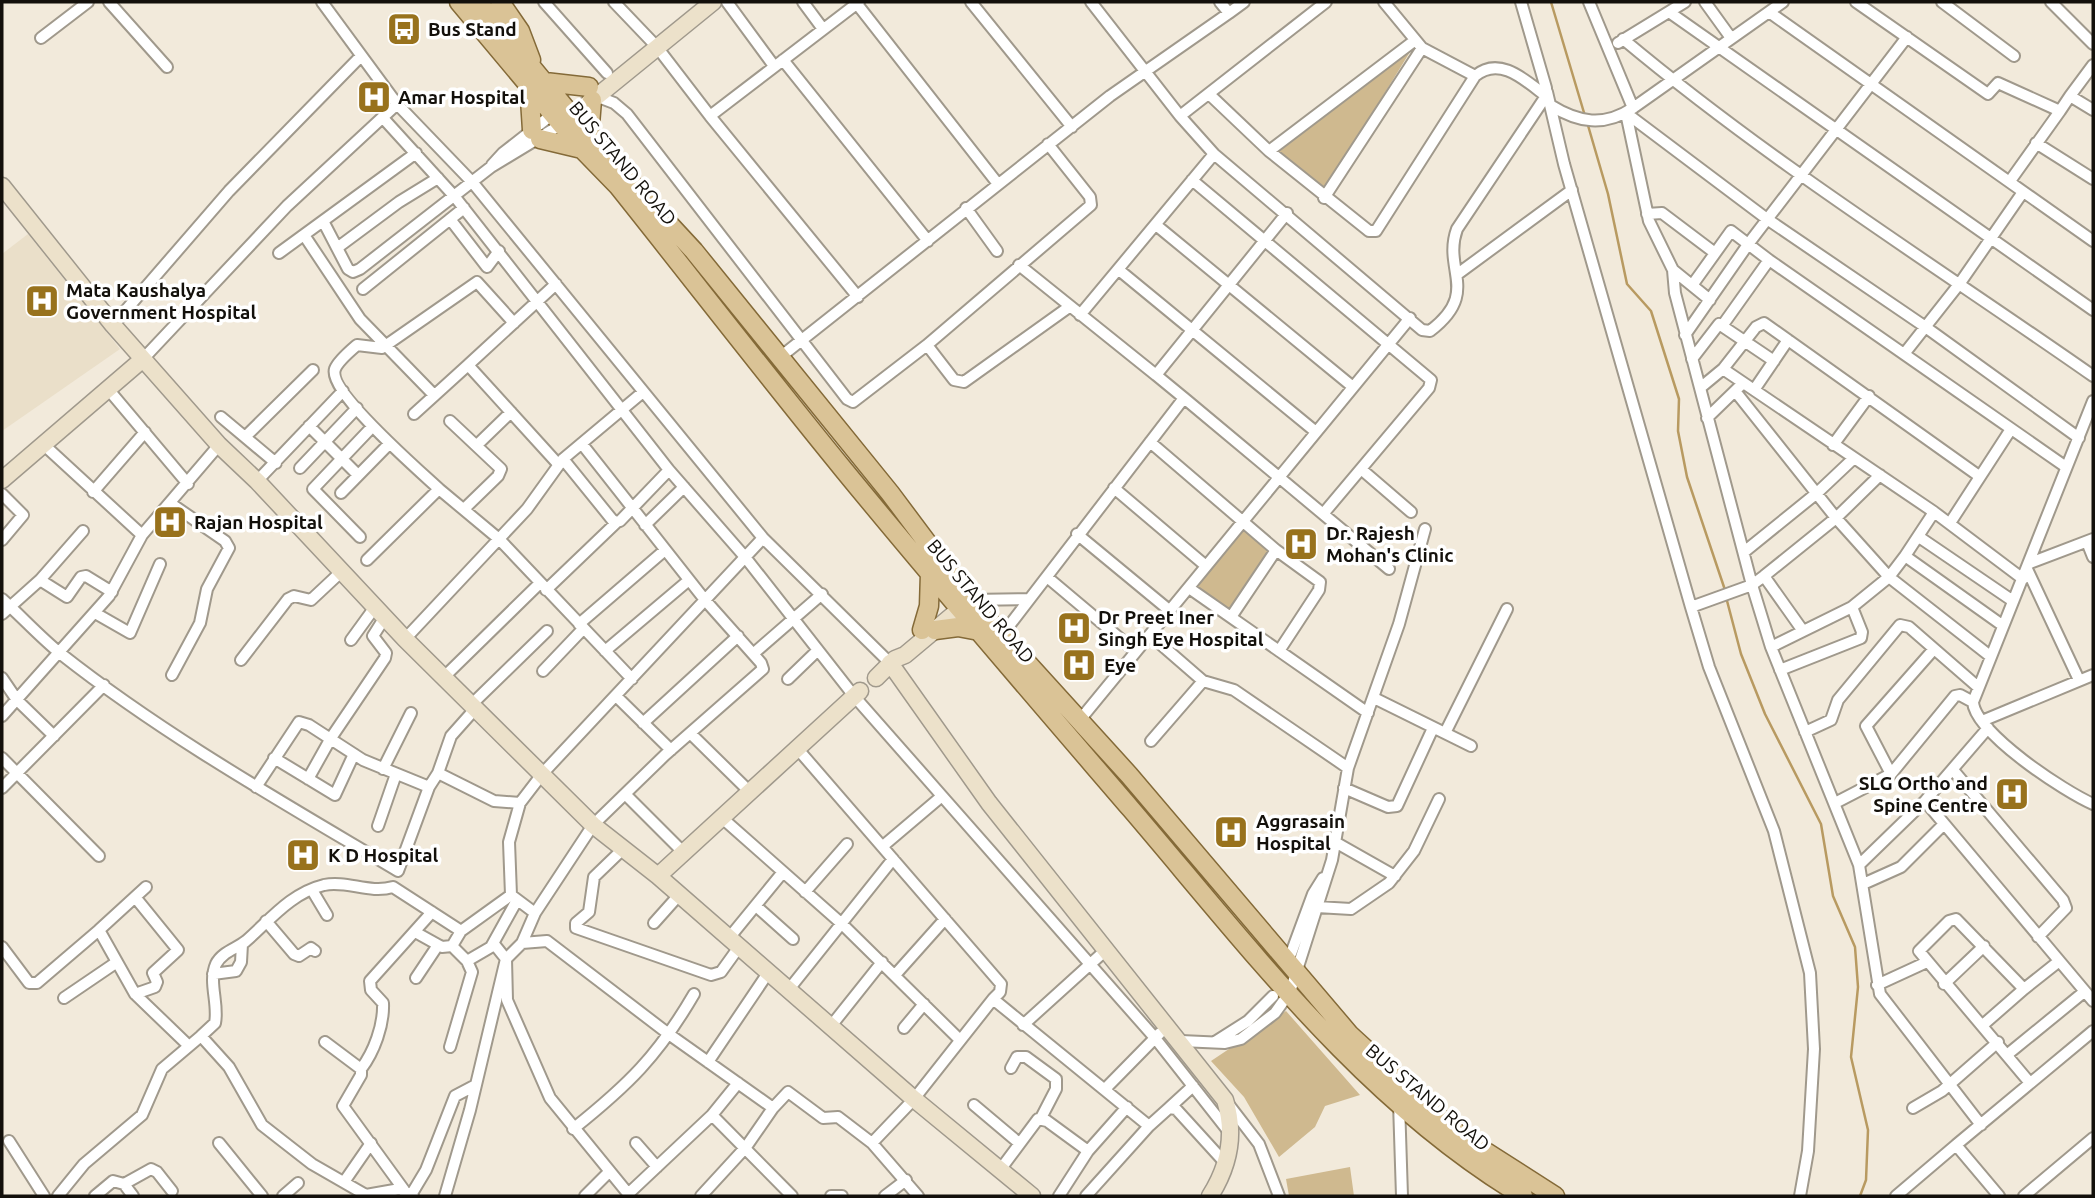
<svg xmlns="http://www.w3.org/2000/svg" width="2095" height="1198" font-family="Ubuntu,sans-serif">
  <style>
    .built { fill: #eadfc9 }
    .green { fill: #cfb98f }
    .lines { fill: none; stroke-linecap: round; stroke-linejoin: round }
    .stream { stroke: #b89a61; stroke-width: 2.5 }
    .street-casing { stroke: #a0998c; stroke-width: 14 }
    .secondary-casing { stroke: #a0998c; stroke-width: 19 }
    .primary-casing { stroke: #846a38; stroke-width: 21 }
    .street { stroke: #fff; stroke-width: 10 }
    .secondary { stroke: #ece1ca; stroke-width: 16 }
    .primary { stroke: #dac396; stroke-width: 18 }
    .labels { text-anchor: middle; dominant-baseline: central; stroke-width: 7; stroke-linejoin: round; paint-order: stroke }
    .poi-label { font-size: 19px; font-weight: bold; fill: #13100b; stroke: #fff; text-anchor: start }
    .street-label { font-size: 19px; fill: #13100b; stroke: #fff }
  </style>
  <rect width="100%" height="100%" fill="#f2eadb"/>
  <path class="built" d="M28,234L120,349L2,431V254Z"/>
  <path class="green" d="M1413,47L1324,192L1275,151Z
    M1242,527L1273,551L1233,613L1197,588Z
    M1286,1011L1360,1095L1325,1106L1315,1127L1279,1157L1244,1097L1211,1061Z
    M1350,1167L1354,1196H1289L1286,1179Z"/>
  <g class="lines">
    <path class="stream" d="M1551,2L1585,116
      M1587,122L1608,194L1627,284L1651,311L1679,399L1678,431L1687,477L1725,590
      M1726,597L1741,654L1765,714L1821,824L1833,896L1855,947L1858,987L1851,1057L1868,1130L1866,1180L1860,1196"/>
    <g class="street-casing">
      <path id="street" d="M109,2L167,67
        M322,2L397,104
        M544,2L607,73
        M614,2L657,47L710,116
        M727,2L774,66
        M803,2L823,29
        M971,2L1072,127
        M1091,2L1180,116L1326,2
        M1220,2L1229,13L1244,2
        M1384,2L1422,48L1475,76
        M1589,2L1633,108
        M1705,2L1731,38
        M1856,2L1988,94L1998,83L2060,111L2070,96L2093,110
        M1942,2L2014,56
        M2051,2L2093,44
        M857,4L998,184
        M1669,12L2093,310
        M1769,12L2093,241
        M41,38L88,2
        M1623,39C1771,163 1936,266 2093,376
        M1618,43L1685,2
        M783,60L928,241
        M1547,92L1564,164L1691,607L1709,667L1774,831L1810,973L1814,1049L1808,1151L1800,1196
        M1209,94L1269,151L1414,41
        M596,96L614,103L627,114L847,399L853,402L927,345L1091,205L1090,197L1048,144
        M2070,96L2093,65
        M1550,105C1579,123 1604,127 1633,108L1783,2
        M1626,113L1649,221L1673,270L1675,293L1752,585L1771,647L1859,865L1880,994L1981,1125
        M1626,113L1767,219L1924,326L2079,438
        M1180,116L1214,154L1422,330L1430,331C1481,292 1442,270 1457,229L1546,96V88L1521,2
        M383,118L455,197L669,470L745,557L854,696L942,796L883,846
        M2036,143L2093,179
        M1269,151L1369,231H1376L1475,76C1500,55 1526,81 1546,96
        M492,165L503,153L554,113
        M1192,180L1431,380L1429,388L1323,514
        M2010,181L2060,111
        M1324,198L1422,48
        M966,208L997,251
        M1647,214L1662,213L1715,253
        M450,219L487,267L499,251
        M323,221L348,269L353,272L360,269L491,167L562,124
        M1156,225L1353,387
        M304,235L360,319L434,395
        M337,248L399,202L438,178
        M279,253L416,153
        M1019,265L1156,375
        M1119,270L1316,432
        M1673,270L1710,300
        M1459,273L1572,190
        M1693,284L1731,231L1769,260
        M363,289L464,208
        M858,297L710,116L859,2
        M1080,315L1214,154
        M113,325L229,191L361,56
        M1722,326L1774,361
        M1685,335L1749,243L1907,37
        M927,345L954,380L964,382L1069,307
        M1904,354L1960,283L2023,192
        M779,358L1110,96L1229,13
        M143,359L287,206L397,104L473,183L763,538L890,663
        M1692,359L1719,324L1722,326L1769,260L2066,467
        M468,365L556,284
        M1723,369L1934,512L2023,579
        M1700,388L1723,369L1756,327L1764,323L1979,476
        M108,389L188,484
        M1754,390L1788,340
        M1735,391L1836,518L1889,577L1852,607L1771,647
        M1184,398L1389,569
        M2093,401L1973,702C1975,733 2065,792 2093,804
        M414,414L468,365L558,464
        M221,417L276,463
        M1707,418L1740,386
        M450,421L501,469L498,476L465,508
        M309,426L357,474
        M245,437L313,370
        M1150,442L1276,550L1320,582L1319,590L1279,651
        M43,444L142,535
        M477,445L511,412
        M1833,445L1869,396
        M563,459L614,522L620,521L669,470
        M300,468L357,408
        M1361,469L1411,512
        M257,481L343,391
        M1114,488L1206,566
        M439,489C422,473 327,391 335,369C338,361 350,351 357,345L382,348L477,282L514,323
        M93,492L145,432
        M341,493L389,444
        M2,494L23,515L2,540
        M170,503L225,541L229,548L207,589L200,623L172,675
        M1950,523L2011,429
        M645,525L684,487
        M1077,534L1169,610
        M360,537L313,489L372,427
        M1919,537L2013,601
        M2087,542L2093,557
        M1744,552L1817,493L1853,459
        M1905,556L1934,512
        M367,560L439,489L499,539L632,679
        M2030,563L2093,539
        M2027,569L2079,680
        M1764,576L1803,631
        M1047,577L1135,651
        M40,580L67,597L81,577L86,576L112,592
        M1189,588L1368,713
        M546,590L617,522
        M2,599C22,617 40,637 61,654C165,736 284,803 398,871L429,787L438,773L494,801L520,803L543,773L763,538
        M970,600L1028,599
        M1691,607L1752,585L1764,576L1836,518L1880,475
        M95,613L130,633L160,564
        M2,614L40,580L83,531
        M1231,617L1276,550
        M579,624L665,550
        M1002,635L1184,398L1156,375L1287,213
        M1150,635L1203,681L1234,690L1348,768
        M405,639L527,509L563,459L643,392
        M351,640L375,607
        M605,651L689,580
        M753,654L822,594
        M1990,656L1889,577L1905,556L2002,625
        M241,660L288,599L294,596L311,600L342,571
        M1780,670L1861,638L1862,632L1852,607
        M543,671L583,629
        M444,677L540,583
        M2,678L17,700L54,736
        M788,679L818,650
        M616,696L671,750
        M1374,698L1471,746
        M471,705L547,631
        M2,716L109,596L142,535L219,445
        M1079,721L1410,318
        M1982,721L2093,675
        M643,723L738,636
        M1805,732L1831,720L1838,700L1900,625L1909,627L1978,687
        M690,733L749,791
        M1445,733L1507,609
        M1151,741L1203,681
        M796,747L1001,984L1000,992L993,999
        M2,758L99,856
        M274,758L335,795L354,754
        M383,769L411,713
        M1953,770L2063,900L2066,908L2038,937
        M438,773L451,736L475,709
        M1891,774L1866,726L1934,649
        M308,779L331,738L385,658L386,653L373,636L385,617
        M256,787L299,722L309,725L363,760L429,787
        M2,788L104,685
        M1344,788L1388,807L1397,806L1433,728
        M625,794L683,852
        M942,796L1155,1038L1229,1132
        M1925,801L2093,1001
        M1835,803L1891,774L1955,696L1960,695L1973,702
        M721,817L842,924L960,1040
        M378,826L396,774
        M1335,842L1395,876
        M622,850L594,877L589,912L576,923V928L711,975L721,972L739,947
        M1859,865L1925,801L1988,728
        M1863,884L1901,867L1943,825
        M312,890L327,915
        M805,892L847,844
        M511,895L509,842L520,803
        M135,897L178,950L153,973L157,982L155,987L135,994
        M756,906L793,939
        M1317,907L1351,909L1389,883L1414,851L1439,799
        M266,921L294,954L299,956L311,948L315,951
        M654,923L679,895
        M99,930L146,887
        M415,932L442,947L452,946
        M729,938L783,872
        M522,943L547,941L670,1035L773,1108L788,1092L823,1118L838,1117L872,1143L918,1196
        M494,944L506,959L507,1000L550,1098L630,1196
        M2,947L29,983H37L99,930L135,994L189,1046
        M1289,959L1313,894L1323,878
        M467,961L491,947L516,902
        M213,974L236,971L241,962L242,944
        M895,975L945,919
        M416,978L438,945
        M1944,984L1984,946
        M1877,985L1927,962
        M790,988L893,859
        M64,998L117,962
        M1984,1024L2024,989
        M1023,1025L1107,949
        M831,1026L882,962
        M904,1028L924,1004
        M201,1036L215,1023C219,1004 208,982 216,964C222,952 236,949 246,941C270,920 291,893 324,885C347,880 369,894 393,887L461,931L511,895L535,913
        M1181,1041L1225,1043L1241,1039L1275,1013L1290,992L1332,860L1348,768L1399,624L1425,529
        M325,1042L361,1069V1075L343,1106L404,1190
        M1215,1042L1248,1021L1273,996
        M450,1047L472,972L467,961L452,946L461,931
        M2008,1054L2084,992
        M708,1062L768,973
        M1011,1068L1017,1057H1026L1056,1079V1089L1041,1118
        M361,1069C374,1052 384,1025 383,1003L371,990L370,981L432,912
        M2030,1083L1919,951L1949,921L1956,919L2024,989L2058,962
        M1105,1089L1160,1033
        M1399,1103L1402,1196
        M974,1105L1019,1143
        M1229,1105L1259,1144L1279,1196
        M1169,1108L1193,1086
        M1913,1108L1942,1091L1998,1042
        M712,1115L792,1196
        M573,1129C628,1085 658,1056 694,994
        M9,1141L44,1196
        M219,1143L262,1196
        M636,1143L657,1167
        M872,1143L914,1099L993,999L1149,1126
        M1000,1170L1038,1119L1047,1121L1088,1151L1127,1107
        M344,1182L371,1143
        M124,1184L133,1196
        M628,1194L712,1115L738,1083
        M411,1195L426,1170L455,1096L474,1086
        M58,1196L84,1164L142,1115L162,1069L201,1036L229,1067L262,1125L312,1164L366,1195L400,1189L413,1196
        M95,1196L113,1181L124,1184L151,1169L157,1172L172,1191
        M283,1196L298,1183
        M445,1196L470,1110L506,959L522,943L535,913L593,825L665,755L763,669L761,663L705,600L582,444
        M585,1196L609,1172
        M701,1196L746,1147L773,1108
        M831,1196H842
        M885,1196L906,1180
        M1059,1196L1088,1151
        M1086,1196L1149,1126L1169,1108L1176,1109L1227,1165
        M1896,1196L1956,1145
        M1999,1196L1956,1145L2093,1031
        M2024,1196L2093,1138"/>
    </g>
    <g class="secondary-casing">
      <path id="secondary" d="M563,124L713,2
        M2,186L113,325L219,445L257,481L405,639L593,825L658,876L914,1099L1032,1196
        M2,480L143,359
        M890,663L989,803L1225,1100C1236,1135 1229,1166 1210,1196
        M876,678L895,659L905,655L960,609L973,606
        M658,876L860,691"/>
    </g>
    <g class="primary-casing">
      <path id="primary" d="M459,2L582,149L618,186C693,280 767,376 843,469C937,584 1034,696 1131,809C1249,947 1364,1101 1523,1196
        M478,2L594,143L694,251L890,493L970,600L1129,775L1350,1035L1458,1134L1555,1196
        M500,2L520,31L531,60
        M545,82L589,87
        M529,84L532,130
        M589,137L592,100
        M540,139L582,149
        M922,630L929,606L930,573
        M935,630L958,627L979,631"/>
    </g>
    <use href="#street" class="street"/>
    <use href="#secondary" class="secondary"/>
    <use href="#primary" class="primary"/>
  </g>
  <defs>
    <g id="bus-square" transform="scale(1.75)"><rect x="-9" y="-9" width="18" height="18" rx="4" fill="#98721d" stroke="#fff"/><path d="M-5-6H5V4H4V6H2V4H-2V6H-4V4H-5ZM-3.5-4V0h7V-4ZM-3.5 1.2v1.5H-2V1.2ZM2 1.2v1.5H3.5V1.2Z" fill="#fff"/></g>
    <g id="hospital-square" transform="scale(1.75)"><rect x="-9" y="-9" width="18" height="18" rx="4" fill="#98721d" stroke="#fff"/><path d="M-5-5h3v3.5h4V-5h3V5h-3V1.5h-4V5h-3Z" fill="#fff"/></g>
  </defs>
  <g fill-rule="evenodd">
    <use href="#bus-square" x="404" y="29"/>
    <use href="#hospital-square" x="374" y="97"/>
    <use href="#hospital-square" x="42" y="301"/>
    <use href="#hospital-square" x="170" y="522"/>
    <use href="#hospital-square" x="1301" y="544"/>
    <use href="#hospital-square" x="1074" y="628"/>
    <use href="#hospital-square" x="1079" y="665"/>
    <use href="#hospital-square" x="2012" y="794"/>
    <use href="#hospital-square" x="1231" y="832"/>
    <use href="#hospital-square" x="303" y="855"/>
  </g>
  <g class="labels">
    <g class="poi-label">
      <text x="428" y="29">Bus Stand</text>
      <text x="398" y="97">Amar Hospital</text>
      <text x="66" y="290">Mata Kaushalya<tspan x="66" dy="22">Government Hospital</tspan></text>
      <text x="194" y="522">Rajan Hospital</text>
      <text x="1326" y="533">Dr. Rajesh<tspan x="1326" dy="22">Mohan's Clinic</tspan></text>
      <text x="1098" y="617">Dr Preet Iner<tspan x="1098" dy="22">Singh Eye Hospital</tspan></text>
      <text x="1104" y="665">Eye</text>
      <text x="1988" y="783" text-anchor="end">SLG Ortho and<tspan x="1988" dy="22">Spine Centre</tspan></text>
      <text x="1256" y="821">Aggrasain<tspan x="1256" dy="22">Hospital</tspan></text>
      <text x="328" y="855">K D Hospital</text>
    </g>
    <g class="street-label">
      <text transform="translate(623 163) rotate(50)">BUS STAND ROAD</text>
      <text transform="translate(981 601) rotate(50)">BUS STAND ROAD</text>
      <text transform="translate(1428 1097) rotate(40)">BUS STAND ROAD</text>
    </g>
  </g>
  <rect width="2095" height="1198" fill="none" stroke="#13100b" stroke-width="7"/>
</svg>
